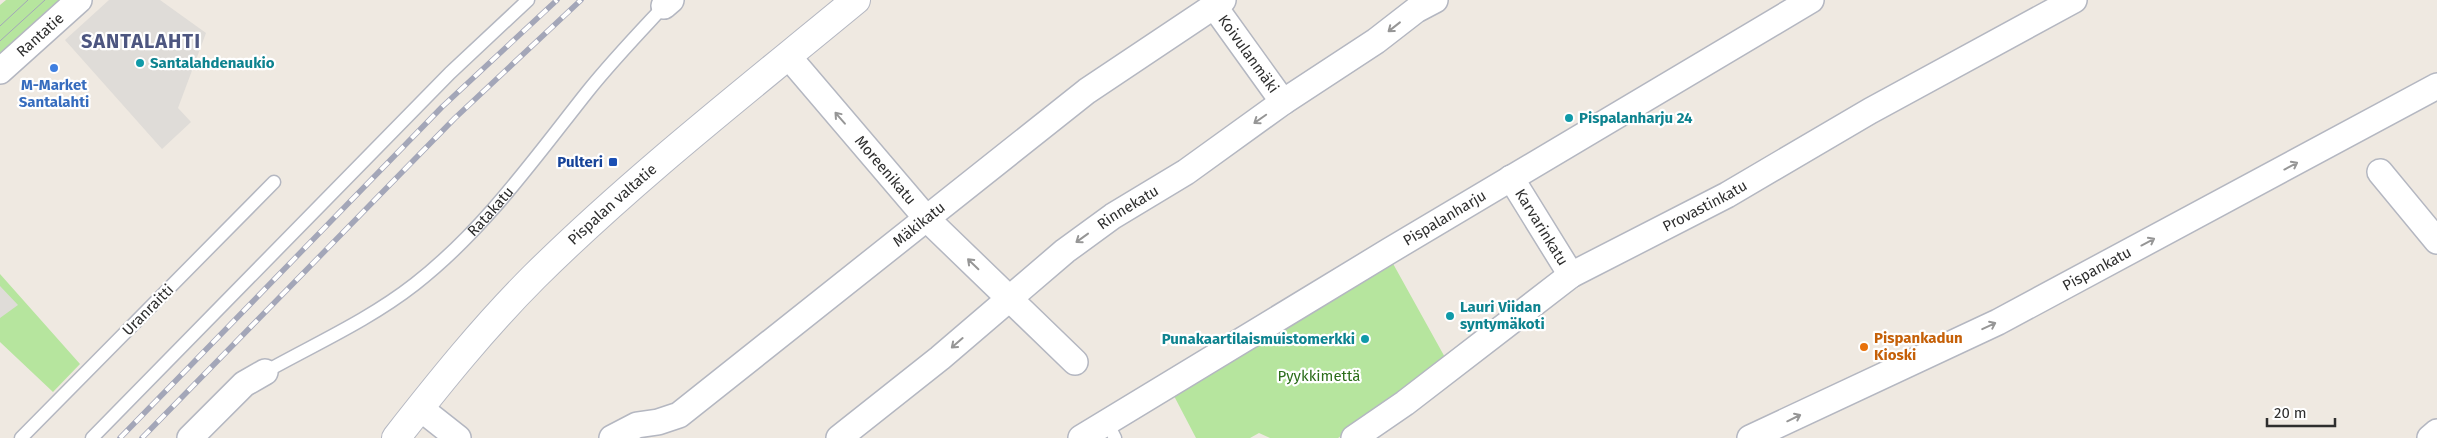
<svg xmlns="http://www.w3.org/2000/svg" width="2437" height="438" font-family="'Fira Sans',sans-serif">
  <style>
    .green { fill: #b6e59e }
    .plaza { fill: #dfdcd8 }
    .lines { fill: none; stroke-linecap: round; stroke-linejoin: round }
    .lane-casing { stroke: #b4b7c1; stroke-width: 15 }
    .street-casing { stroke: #b4b7c1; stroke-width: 28 }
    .secondary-casing { stroke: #b4b7c1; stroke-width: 30 }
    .lane { stroke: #fff; stroke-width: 12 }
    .street { stroke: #fff; stroke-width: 25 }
    .secondary { stroke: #fff; stroke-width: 28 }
    .tram { stroke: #a3a6b8; stroke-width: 1 }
    .rail-casing { stroke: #a3a6b8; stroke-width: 5.5 }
    .rail { stroke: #fff; stroke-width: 4; stroke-dasharray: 11; stroke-linecap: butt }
    .oneway { stroke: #969696 }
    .culture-dot { fill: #0f9aa8; stroke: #fff; stroke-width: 2 }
    .shop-dot { fill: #3f7fe0; stroke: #fff; stroke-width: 2 }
    .transit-dot { fill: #1a4fb4; stroke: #fff; stroke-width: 2 }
    .food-dot { fill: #e8710a; stroke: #fff; stroke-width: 2 }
    .labels { text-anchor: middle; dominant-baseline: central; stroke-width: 4.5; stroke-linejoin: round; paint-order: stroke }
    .street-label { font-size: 15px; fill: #2e2e2e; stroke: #fff }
    .culture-label { font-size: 15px; font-weight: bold; fill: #0d838f; stroke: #fff; text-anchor: start }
    .shop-label { font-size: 15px; font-weight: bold; fill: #366cbe; stroke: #fff }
    .transit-label { font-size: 15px; font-weight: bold; fill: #164399; stroke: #fff; text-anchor: end }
    .food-label { font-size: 15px; font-weight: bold; fill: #c56008; stroke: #fff; text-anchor: start }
    .park-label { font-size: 15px; fill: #2c6e1b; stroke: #fff }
    .district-label { font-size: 20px; font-weight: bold; letter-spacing: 1px; fill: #4d5680; stroke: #fff }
  </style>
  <rect width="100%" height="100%" fill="#efe9e1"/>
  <path class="green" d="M6,0H64L0,56V5Z
    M1391,260L1447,361L1338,438H1270L1259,433L1250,438H1196L1173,394Z
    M0,274L80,364L53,392L0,342Z"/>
  <path class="plaza" d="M109,0H160L206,33L178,108L191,122L162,149L65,40Z
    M0,286L18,305L0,318Z"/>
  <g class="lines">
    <g class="lane-casing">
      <g id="lane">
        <path id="s1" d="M265,372C315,344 369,320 415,284C484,230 534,159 588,91C612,61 638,34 664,6"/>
        <path d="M1107,422L1115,438"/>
        <path d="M21,438L274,182"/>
        <path d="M92,438L450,73L528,0"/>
      </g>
    </g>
    <g class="street-casing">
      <g id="street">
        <path d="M664,6L671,0"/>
        <path id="s2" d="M1214,6L1283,102"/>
        <path id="s3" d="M788,56L927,219L1075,362"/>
        <path id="s4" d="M0,71L79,0"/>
        <path d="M2380,172L2437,241"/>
        <path id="s5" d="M1511,178L1571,275"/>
        <path d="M420,408L458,438"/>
        <path d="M190,438L244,384L265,372"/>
        <path id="s6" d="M612,438L637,425L658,422L679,415L1087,91L1223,0"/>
        <path id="s7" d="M839,438L940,358L1065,251L1113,216L1186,172L1283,102L1376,41L1416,10L1435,0"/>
        <path id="s8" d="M1081,438L1389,251L1811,0"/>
        <path id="s9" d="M1354,438L1405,403L1571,275L1727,195L1870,111L2074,0"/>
        <path id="s10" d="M1750,438L1998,322L2437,86"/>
        <path d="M2430,438L2437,432"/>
      </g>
    </g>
    <g class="secondary-casing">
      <g id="secondary">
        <path id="s11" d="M396,438C439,383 484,327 534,277C634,178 747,90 856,0"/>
      </g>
    </g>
    <use href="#lane" class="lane"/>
    <use href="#street" class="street"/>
    <use href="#secondary" class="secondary"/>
    <path class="tram" d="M0,26L28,0
      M0,41L45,0"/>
    <g class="rail-casing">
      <path id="rail" d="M120,438L442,107L557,0
        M142,438L455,118L581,0"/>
    </g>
    <use href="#rail" class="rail"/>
  </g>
  <defs><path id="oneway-shaft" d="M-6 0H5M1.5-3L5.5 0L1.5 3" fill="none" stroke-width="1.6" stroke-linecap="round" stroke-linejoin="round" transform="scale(1.25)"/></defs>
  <g class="oneway">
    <use href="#oneway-shaft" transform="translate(1394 27) rotate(142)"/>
    <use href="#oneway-shaft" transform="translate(840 118) rotate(-131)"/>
    <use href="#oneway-shaft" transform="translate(1260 119) rotate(145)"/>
    <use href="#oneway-shaft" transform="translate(2291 166) rotate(-28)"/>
    <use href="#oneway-shaft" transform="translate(1082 238) rotate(144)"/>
    <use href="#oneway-shaft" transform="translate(2148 242) rotate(-28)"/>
    <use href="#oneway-shaft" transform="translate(973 264) rotate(-136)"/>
    <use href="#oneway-shaft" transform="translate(1989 326) rotate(-25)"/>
    <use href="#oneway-shaft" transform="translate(957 343) rotate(139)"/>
    <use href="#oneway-shaft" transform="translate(1794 418) rotate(-26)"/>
  </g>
  <g class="culture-dot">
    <circle cx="140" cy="63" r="5"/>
    <circle cx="1569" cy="118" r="5"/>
    <circle cx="1450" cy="316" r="5"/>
    <circle cx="1365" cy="339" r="5"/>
  </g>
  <circle class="shop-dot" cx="54" cy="68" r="5"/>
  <rect class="transit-dot" x="608" y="157" width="10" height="10" rx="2.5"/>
  <circle class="food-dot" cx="1864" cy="347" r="5"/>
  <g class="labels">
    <g class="street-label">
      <text stroke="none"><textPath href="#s4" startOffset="54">Rantatie</textPath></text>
      <text stroke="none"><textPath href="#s2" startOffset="59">Koivulanmäki</textPath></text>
      <text stroke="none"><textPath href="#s3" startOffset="150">Moreenikatu</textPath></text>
      <text stroke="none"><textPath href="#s9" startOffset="422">Provastinkatu</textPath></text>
      <text stroke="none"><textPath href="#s11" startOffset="319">Pispalan valtatie</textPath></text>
      <text stroke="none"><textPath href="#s7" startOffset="370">Rinnekatu</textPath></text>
      <text stroke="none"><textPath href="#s1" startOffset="279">Ratakatu</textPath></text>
      <text stroke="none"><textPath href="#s8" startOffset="425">Pispalanharju</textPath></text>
      <text stroke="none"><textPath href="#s6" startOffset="378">Mäkikatu</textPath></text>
      <text stroke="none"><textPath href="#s5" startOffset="58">Karvarinkatu</textPath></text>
      <text stroke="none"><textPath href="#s10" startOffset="386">Pispankatu</textPath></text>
      <text transform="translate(148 310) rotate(-45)">Uranraitti</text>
    </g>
    <g class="culture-label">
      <text x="150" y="63">Santalahdenaukio</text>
      <text x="1579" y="118">Pispalanharju 24</text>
      <text x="1460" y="307">Lauri Viidan<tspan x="1460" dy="17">syntymäkoti</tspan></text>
      <text x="1355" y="339" text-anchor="end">Punakaartilaismuistomerkki</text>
    </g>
    <g class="shop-label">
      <text x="54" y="85">M-Market<tspan x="54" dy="17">Santalahti</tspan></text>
    </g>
    <g class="transit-label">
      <text x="603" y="162">Pulteri</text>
    </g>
    <g class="food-label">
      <text x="1874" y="338">Pispankadun<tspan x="1874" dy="17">Kioski</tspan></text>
    </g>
    <g class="park-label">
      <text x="1319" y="376">Pyykkimettä</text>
    </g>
    <g class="district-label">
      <text x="141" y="41">SANTALAHTI</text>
    </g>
  </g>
  <path d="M2267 418v8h68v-8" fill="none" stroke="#2e2e2e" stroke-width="2.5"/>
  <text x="2274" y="418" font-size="15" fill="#2e2e2e" stroke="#ffffff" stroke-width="4" paint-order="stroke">20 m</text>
</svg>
